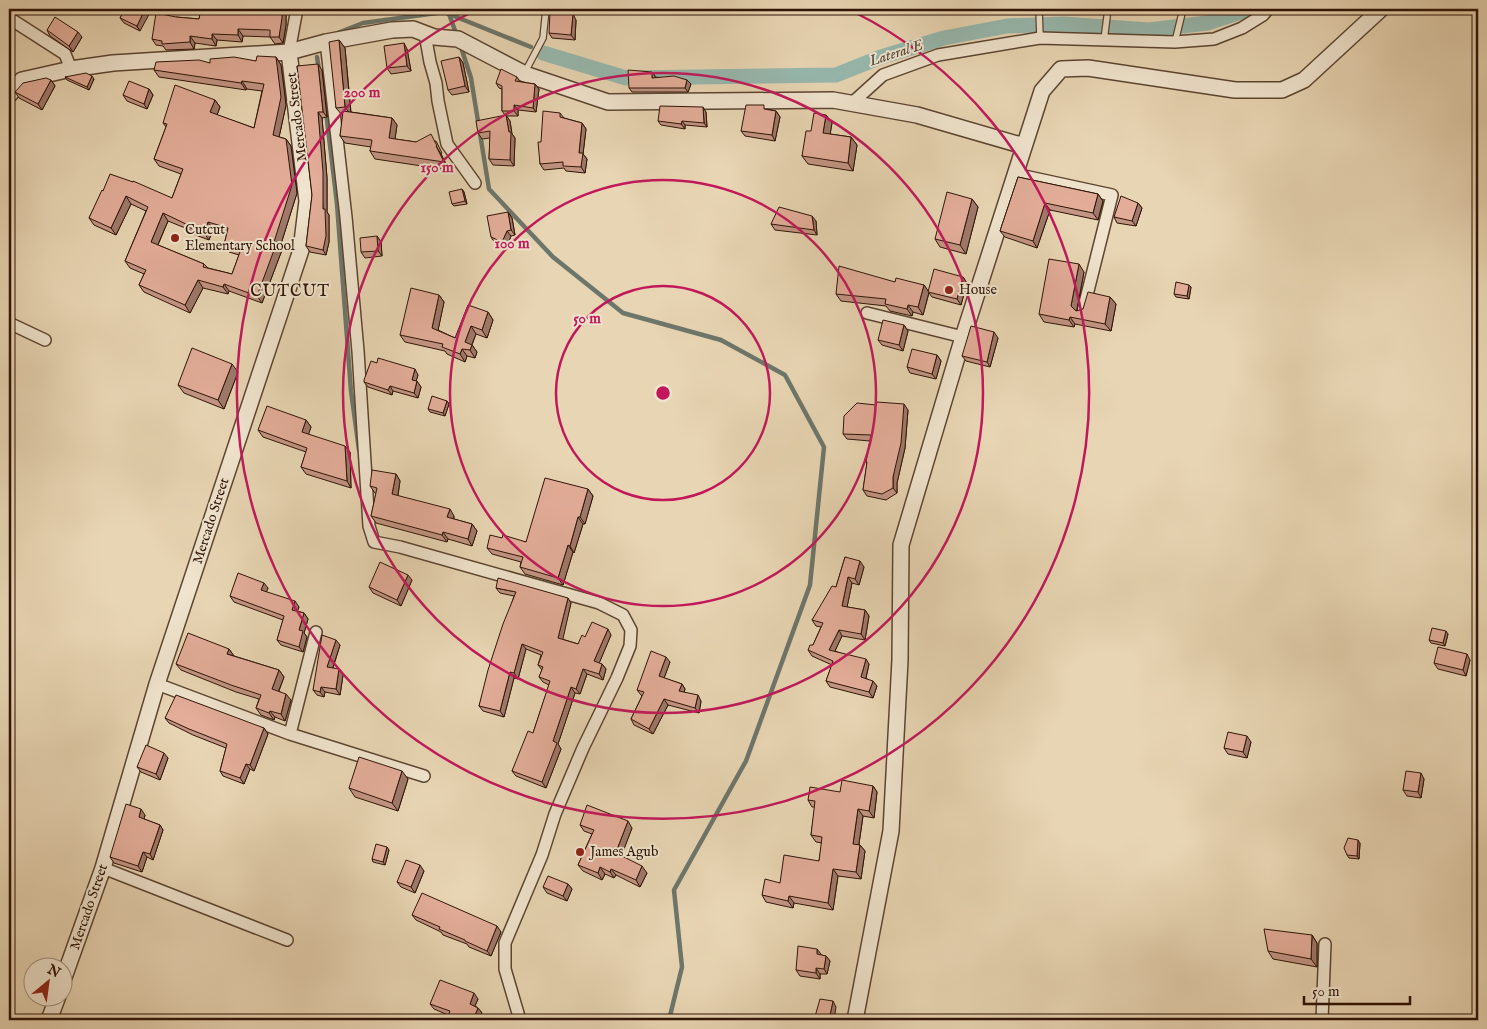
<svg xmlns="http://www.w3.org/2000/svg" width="1487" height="1029" font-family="'IM FELL English',serif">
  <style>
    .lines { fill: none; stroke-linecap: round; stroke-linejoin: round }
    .stream { stroke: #6d766b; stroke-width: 4.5 }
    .canal { stroke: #97b8ae; stroke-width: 15 }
    .service-casing { stroke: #5c4431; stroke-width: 8 }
    .minor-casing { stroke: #5c4431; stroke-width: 14 }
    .tertiary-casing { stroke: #5c4431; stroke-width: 18 }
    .service { stroke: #f0e4ce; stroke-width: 5.5 }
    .minor { stroke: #f0e4ce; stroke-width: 11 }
    .tertiary { stroke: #f0e4ce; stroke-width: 15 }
    .wall { fill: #c39584; stroke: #2e1306; fill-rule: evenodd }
    .shaded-wall { fill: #9f796b; stroke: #2e1306 }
    .building { fill: #e3ad99; stroke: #2e1306; fill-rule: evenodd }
    .ring { fill: none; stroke: #c2185b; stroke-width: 2.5 }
    .poi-dot { fill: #8f2418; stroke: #f0e4ce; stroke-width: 2 }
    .labels { text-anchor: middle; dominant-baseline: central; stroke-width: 4; stroke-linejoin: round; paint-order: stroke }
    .street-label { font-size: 14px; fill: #2e1306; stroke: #f0e4ce }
    .poi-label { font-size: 14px; fill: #2e1306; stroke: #f0e4ce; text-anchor: start }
    .water-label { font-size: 15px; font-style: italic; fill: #534d41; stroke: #f0e4ce }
    .quarter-label { font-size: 16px; letter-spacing: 1px; fill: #2e1306; stroke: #f0e4ce }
    .centre { fill: #c2185b; stroke: #f0e4ce; stroke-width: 2.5 }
    .ring-label { font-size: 15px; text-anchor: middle; font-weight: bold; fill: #c2185b; stroke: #f0e4ce; stroke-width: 4; stroke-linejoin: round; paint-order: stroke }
  </style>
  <rect width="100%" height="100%" fill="#e8d5b3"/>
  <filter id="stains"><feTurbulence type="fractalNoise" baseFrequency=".004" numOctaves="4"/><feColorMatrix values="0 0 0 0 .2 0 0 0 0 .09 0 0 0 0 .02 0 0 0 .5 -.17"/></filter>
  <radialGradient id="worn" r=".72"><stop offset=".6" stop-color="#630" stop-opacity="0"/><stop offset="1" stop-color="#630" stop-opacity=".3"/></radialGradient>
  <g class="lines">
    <path class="stream" d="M449,14L457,36
      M335,34L363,23L444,12L531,47
      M460,44L471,78L489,189L553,257L623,313L721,340L785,375L824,447L810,585L746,761L674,890L682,967L669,1020
      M317,57L319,70
      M326,112L337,204L351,391L359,450"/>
    <path class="canal" d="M543,53L626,78L836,75L881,57L944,38L1007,26L1063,24L1149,30L1207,23L1250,9"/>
    <g class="service-casing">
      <path id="service" d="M1039,9L1040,38
        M1104,40L1108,9
        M1175,42L1183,9
        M525,72L543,38L546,9"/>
    </g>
    <g class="minor-casing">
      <path id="minor" d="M9,18L65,54L71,69
        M425,34L430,62L436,83L438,101L447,144L475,183
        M326,42L346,217L358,351L369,526L374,542L400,547L599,603L623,615L631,630L630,646L617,678L583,748L555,814L542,855L505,943V969L520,1020
        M289,52L297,9
        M851,104L883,75L938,55L1040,38L1175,42L1214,39L1242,28L1263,15L1268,9
        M1015,174L1112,195L1083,311
        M867,313L963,337
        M9,323L45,340
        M157,684L290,734L424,776
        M290,734L316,632
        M103,868L287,940
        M1322,1020L1325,944"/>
    </g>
    <g class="tertiary-casing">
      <path id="tertiary" d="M9,95L22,80L71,69L113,63L289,52L326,42L392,30L413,29L434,37L458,39L525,74L608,102L833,100L917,115L1024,146
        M62,983L103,868L157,684L301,250L307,201L289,52
        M49,1020L58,996
        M855,1020L891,831L900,660L901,545L963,337L1042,91L1061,69L1088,68L1235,90H1282L1304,80L1381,9"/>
    </g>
    <use href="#service" class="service"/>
    <use href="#minor" class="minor"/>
    <use href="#tertiary" class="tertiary"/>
  </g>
  <path class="wall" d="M125,9L140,31L124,23L120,18Z
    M201,9H285L286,10V25L283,43L275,44L270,37L243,36L242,42L217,40L216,46L195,43L194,49L166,50L163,46L156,45L152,39L176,17L199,19Z
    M403,9H424L423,15L405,13L403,10Z
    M576,20L575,40L552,38L549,33Z
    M47,30L82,37L73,52L50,36Z
    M339,40L345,48L351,112L392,118L397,125L395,139L416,142L436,141L442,153L441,154L449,170L375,159L370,151L371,147L345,143L340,136L343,116L336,108Z
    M407,49L411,71L391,74L387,68Z
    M276,57L281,65L286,105L279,137L286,139L291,146L297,193L280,247L282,250L262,303L229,291L228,294L203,288L190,313L144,292L139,285L144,274L130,268L125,261L146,211L131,204L116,235L94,225L89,218L103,191L172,198L181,174L159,166L154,159L166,127L163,123L215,100L220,107L217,115L254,128L262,91L247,89L246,90L159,77L154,70L210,63L256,61ZM168,221L190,230L193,234L209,240L213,229L227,233L224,245L229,252L239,255L232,274L208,268L204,264L158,245Z
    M459,57L463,63L469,92L452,95L448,90Z
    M297,66L322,70L327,117L322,118L327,178V212L329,215V242L326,255L310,252L306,246L312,195Z
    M652,72L655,76V77L687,80L691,84L688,92H632L629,88Z
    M65,77L94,79L89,90L67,80Z
    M517,77L520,82L535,84L539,89L536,112L518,110V116H506L510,121L512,134L515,138L514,166L493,165L489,159L490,138L482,139L478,133L505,115L502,111V89L499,88L496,83Z
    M51,80L55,86L42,110L19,98L15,92Z
    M149,89L153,95L147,109L127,101L123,95Z
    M767,109L776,111L780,117L775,141L745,136L741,131Z
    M706,112L707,127L685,125V129L661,125L658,121Z
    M560,113L564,118L582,123L586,129L583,154L587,159L585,173L566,171L564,168L544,170L540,164L541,142Z
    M826,115L832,123L830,134L851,137L857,145L853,171L808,164L802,156L811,131Z
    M1018,177L1098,194L1103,201L1098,220L1050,210L1037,248L1005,237L1000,231Z
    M462,189L464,192L467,204L454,206L452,204Z
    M972,199L978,207L966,254L940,247L935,239Z
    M1138,203L1142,208L1136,226L1117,223L1114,217Z
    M508,212L512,218L515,235L511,236L506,248L495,243L491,237Z
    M816,221L817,235L775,230L771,224Z
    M377,236L381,242L382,256L365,258L361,252Z
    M1084,272L1077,311L1083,309L1110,297L1116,304L1111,331L1075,324L1074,327L1044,322L1039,314Z
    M963,277L967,283L961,305L932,297L929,293L923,315L913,312L912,316L890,311L886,306L841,301L836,294L895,282L924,285L928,291Z
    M1191,287L1189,299L1176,297L1174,294Z
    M439,295L444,302L438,330L455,338L488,312L493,320L487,338L476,334L472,345L477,352L475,358L467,356L465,362L447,354L445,351L405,342L400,335Z
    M904,325L908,331L903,351L882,345L878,340Z
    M998,338L990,367L966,361L962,356Z
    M937,355L941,361L936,379L910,373L907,367Z
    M238,372L224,409L184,393L178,385Z
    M418,375L416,381L421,387L418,398L393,391L392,395L368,387L364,382Z
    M447,401L449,404L445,416L430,412L428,409Z
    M908,410L905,448L897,483V493L886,500L867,496L863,490L867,463L866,462L870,441L847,439L843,434Z
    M306,420L311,427L308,434L350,452L351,488L306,474L301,467L306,452L263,437L258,430Z
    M396,474L400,481L398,496L454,516V519L472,524L477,531L472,546L448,539L447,542L376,523L371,516L376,494L375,493L370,486Z
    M588,489L593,496L585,524H583L574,553L573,552L563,585L525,574L520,567L521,562L492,554L487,548L502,538L526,542Z
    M845,557L864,567L859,585L852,583L847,607L865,610L869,616L865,640L842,636L835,651L869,664L866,678L877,686L873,698L830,687L826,681L832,665L812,656L808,650L813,645L821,627L816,626L812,620L836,587Z
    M412,580L401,606L373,593L369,587Z
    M268,588L266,592L299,607L297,611L304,613L308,619L304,633L307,637L303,652L281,645L277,640L283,620L234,602L230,596Z
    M496,588L571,603L562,639L578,644L585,637L611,635L599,663L602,664L606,669L603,680L587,674L580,694L575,693L558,744L561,749L546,788L516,776L512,771L533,733L549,685L543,682L539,677L542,670L538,665L541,655L526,649L518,679L514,678L504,717L483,711L479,706L514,596L500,593Z
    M1448,634L1445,646L1431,643L1429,640Z
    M340,645L333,668L343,675L340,695L325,692L324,697L317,695L313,690Z
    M229,649L234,656L279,670L284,677L279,691L291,700L285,721L275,717L274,720L261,715L256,708L259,699L236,692L181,670L176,664Z
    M1470,660L1466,676L1438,669L1434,663Z
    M670,662L664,678L682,684L685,689L684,692L701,701L699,713L668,705L653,734L634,725L631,719L642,696L641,695L637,690Z
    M165,718L264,728L268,734L254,771L250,769L244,784L223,776L220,771L226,748L193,735L169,723Z
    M1251,742L1247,758L1228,754L1224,748Z
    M168,758L160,780L141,772L137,767Z
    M408,779L398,811L355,797L349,788Z
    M1424,779L1421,798L1407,796L1403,790Z
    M873,786L877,792L874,818L863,816L859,844L865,851L861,879L838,876L833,910L794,903L793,908L766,902L762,895L780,883L819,861L822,843L816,842L811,835L815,807H812L808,800Z
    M145,815L144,819L160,825L163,830L153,860L147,857L142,872L114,863L110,857Z
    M580,825L632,828L621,856L647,873L640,887L616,875L614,878L605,874L602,880L583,871L578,865L592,834L584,831Z
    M1360,843L1359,859L1349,858L1347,855Z
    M389,850L385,865L373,862L372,859Z
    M424,871L415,893L401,887L397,882Z
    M568,884L572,889L567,901L547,893L543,887Z
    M412,915L501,932L491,956L469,947L467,944L443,935L441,932L416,920Z
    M1312,935L1317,943V967L1273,959L1268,951Z
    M821,955L826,956L830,961L827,974H820V979L800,976L796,970Z
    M478,999L475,1006L478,1008L482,1013L448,1015L434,1009L430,1004Z"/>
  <path class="shaded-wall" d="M145,9H152L140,31L137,26Z
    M282,9H285L286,10V25L283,43L279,37Z
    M421,9H424L423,15L421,12Z
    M573,14L576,20L575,40L571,35Z
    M238,29L243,36L242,42L238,35Z
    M78,32L82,37L73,52L69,46Z
    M212,34L217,40L216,46L212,39Z
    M190,36L195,43L194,49L190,42Z
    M339,40L345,48L351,115L345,107Z
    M404,43L407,49L411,71L407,66Z
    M276,57L281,65L286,105L278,142L273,135Z
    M459,57L463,63L469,92L465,86Z
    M318,64L322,70L327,117L323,112Z
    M652,72L655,76V82L652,78Z
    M92,76L94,79L89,90L87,87Z
    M51,80L55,86L42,110L38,104Z
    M687,80L691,84L688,92L685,88Z
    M242,81L247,89L246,90L241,83Z
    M535,84L539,89L536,112L533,108Z
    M149,89L153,95L147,109L144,104Z
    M215,100L220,107L215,120L210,112Z
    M514,105L518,110V116L514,111Z
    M703,107L706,112L707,127L704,123Z
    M776,111L780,117L775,141L772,135Z
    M318,112L322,118L327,178V212L329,215V242L326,255L323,250V209Z
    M506,115L510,121L512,134L515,138L514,166L510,160L509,132Z
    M826,115L832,123L829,141L823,133Z
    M392,118L397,125L394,145L389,138Z
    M682,121L685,125V129L681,124Z
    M582,123L586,129L583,154L587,159L585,173L581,167L579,153Z
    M851,137L857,145L853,171L848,163Z
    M286,139L291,146L297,193L280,247L282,250L262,303L257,296L274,242Z
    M436,146L441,154L449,170L444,162Z
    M462,189L464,192L467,204L465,201Z
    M1098,194L1103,201L1098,220L1093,213Z
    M126,196L131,204L116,235L111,228Z
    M972,199L978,207L966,254L960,245Z
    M1045,203L1050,210L1037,248L1033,241Z
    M1138,203L1142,208L1136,226L1132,221Z
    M508,212L512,218L515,235L511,230Z
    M163,213L168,221L156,249L151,242Z
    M812,216L816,221L817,235L814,230Z
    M208,222L213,229L209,240L204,233Z
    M507,231L511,236L506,248L502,242Z
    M377,236L381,242L382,256L378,251Z
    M1079,264L1084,272L1076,314L1071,306Z
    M963,277L967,283L961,305L957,299Z
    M198,280L203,288L190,313L185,305Z
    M224,284L229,291L228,294L223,287Z
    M924,285L929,292L923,315L918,307Z
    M1189,285L1191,287L1189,299L1187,296Z
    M439,295L444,302L437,335L432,328Z
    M1110,297L1116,304L1111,331L1105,324Z
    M908,305L913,312L912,316L907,309Z
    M488,312L493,320L487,338L482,330Z
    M1070,317L1075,324L1074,327L1069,320Z
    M904,325L908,331L903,351L899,345Z
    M471,326L476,334L470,349L465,342Z
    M994,332L998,338L990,367L987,362Z
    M472,345L477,352L475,358L470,350Z
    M462,349L467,356L465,362L460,354Z
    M937,355L941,361L936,379L932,374Z
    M232,364L238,372L224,409L218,400Z
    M415,369L418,375L415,385L412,380Z
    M417,381L421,387L418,398L414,393Z
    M390,386L393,391L392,395L388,390Z
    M447,401L449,404L445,416L443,413Z
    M904,404L908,410L905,448L897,483V493L893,488V477Z
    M306,420L311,427L307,439L302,432Z
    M345,446L350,452L351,488L347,481Z
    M396,474L400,481L397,501L392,494Z
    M588,489L593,496L585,524L580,517Z
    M450,509L454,516L452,524L447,517Z
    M578,517L583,524L574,553L570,546Z
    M472,524L477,531L472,546L468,539Z
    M443,532L448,539L447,542L442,535Z
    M568,545L573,552L563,585L558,578Z
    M860,561L864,567L859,585L855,579Z
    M408,575L412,580L401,606L397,600Z
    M848,577L852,583L846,612L842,606Z
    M264,583L268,588L265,596L261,590Z
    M568,598L571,603L562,643L558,638Z
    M295,601L299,607L296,615L292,610Z
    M865,610L869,616L865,640L861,634Z
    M304,613L308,619L304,633L307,637L303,652L299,647V630Z
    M608,629L611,635L598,666L594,661Z
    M839,630L842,636L833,655L829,650Z
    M1446,631L1448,634L1445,646L1443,643Z
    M336,640L340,645L331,673L327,667Z
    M522,644L526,649L518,679L514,673Z
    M229,649L234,656L227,654Z
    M1467,654L1470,660L1466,676L1463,670Z
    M666,657L670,662L663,681L659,676Z
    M866,659L869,664L865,682L861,677Z
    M602,664L606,669L603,680L599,674Z
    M339,669L343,675L340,695L336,689Z
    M583,669L587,674L580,694L576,689Z
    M279,670L284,677L277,695L272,689Z
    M510,672L514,678L504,717L500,711Z
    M873,681L877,686L873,698L869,692Z
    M682,684L685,689L683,697L679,691Z
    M321,687L325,692L324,697L320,692Z
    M571,687L575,693L558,744L561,749L546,788L542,782L553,741Z
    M286,694L291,700L285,721L281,714Z
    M698,695L701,701L699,713L695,708Z
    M664,699L668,705L653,734L649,729Z
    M270,711L275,717L274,720L269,713Z
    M264,728L268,734L254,771L250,765Z
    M1247,736L1251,742L1247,758L1243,752Z
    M164,753L168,758L160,780L156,774Z
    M246,764L250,769L244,784L240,778Z
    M402,771L408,779L398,811L392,803Z
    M1421,773L1424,779L1421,798L1418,792Z
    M873,786L877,792L874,818L869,811Z
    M141,809L145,815L143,823L139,817Z
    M858,809L863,816L858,850L853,844Z
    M628,821L632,828L621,857L623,859L616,852Z
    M160,825L163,830L153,860L150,854Z
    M1358,840L1360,843L1359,859L1357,856Z
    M860,845L865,851L861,879L856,872Z
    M387,847L389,850L385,865L383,862Z
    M143,852L147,857L142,872L138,866Z
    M420,865L424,871L415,893L411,887Z
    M642,866L647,873L640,887L636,880Z
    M600,867L605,874L602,880L598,873Z
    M611,869L616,875L614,878L610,872Z
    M833,869L838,876L833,910L828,903Z
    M568,884L572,889L567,901L563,896Z
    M789,896L794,903L793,908L788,901Z
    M497,926L501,932L491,956L487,951Z
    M1312,935L1317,943V967L1311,959Z
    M817,949L821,954V959L817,954Z
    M826,956L830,961L827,974L824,969Z
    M816,968L820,974V979L816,973Z
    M474,993L478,999L473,1010L470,1004Z
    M833,1001L836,1007L834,1020H829Z
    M478,1008L482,1013L479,1020H473Z"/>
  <path class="building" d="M125,9H145L137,26L120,18Z
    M201,9H282V18L279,37H270V30L238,29V35L212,34V39L190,36V42L162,44V41L152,39L156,13L176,17L199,19Z
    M403,9H421V12L403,10Z
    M550,12L573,14L571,35L549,33Z
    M55,17L78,32L69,46L47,30Z
    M339,40L345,107L336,108L329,42Z
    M404,43L407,66L387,68L384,46Z
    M257,56L276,57L281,97L273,135L286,139L292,185L274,242H277L257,296L224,284L223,287L198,280L185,305L139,285L146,270L125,261L148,207L126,196L111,228L89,218L102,190L103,191L110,174L133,182V181L172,198L183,169L154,159L167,124L163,123L175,85L215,100L210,112L254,128L264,84L242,81L241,83L154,70L156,62L199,60L210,63V59L234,57L256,61ZM163,213L188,225V227L204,233L208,222L228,228L224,245L241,249L232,274L203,267L204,264L151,242Z
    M459,57L465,86L448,90L441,61Z
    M318,64L323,112H318L323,172V209H325L326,236L323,250L306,246L312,195L297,66Z
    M501,69L517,77L515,81L535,84L533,108L514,105V111H502V86L496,83Z
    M628,70L652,72V78L674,76L687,80L685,88H629Z
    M86,73L92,76L87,87L65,77Z
    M46,78L51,80L38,104L15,92L23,83Z
    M129,81L149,89L144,104L123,95Z
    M746,105H764V109L776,111L772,135L741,131Z
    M660,106L703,107L704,123L682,121L681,124L658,121Z
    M343,111L392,118L389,138L416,142L431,134L437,146H436L444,162L370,151L372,140L340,136Z
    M543,111L560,113V117L582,123L579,153H583L581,167L563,166V162L540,164L538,142H541Z
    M814,113L826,115L823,133L851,137L848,163L802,156L806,131H811Z
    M506,115L509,132H511L510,160L489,159L490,131L478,133L476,121Z
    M1018,177L1098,194L1093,213L1045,203L1033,241L1000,231Z
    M462,189L465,201L452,204L449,192Z
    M947,192L972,199L960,245L935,239Z
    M1121,196L1138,203L1132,221L1114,217Z
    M779,207L812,216L814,230L771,224Z
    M508,212L511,230L507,231L502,242L491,237L487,216Z
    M377,236L378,251L361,252L360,238Z
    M1049,259L1079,264L1071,306L1076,311L1083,309L1088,292L1110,297L1105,324L1070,317L1069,320L1039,314Z
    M839,266L895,282L896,278L924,285L918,307L908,305L907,309L885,304L886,299L836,294Z
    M934,269L963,277L957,299L928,292Z
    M1176,282L1189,285L1187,296L1174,294Z
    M411,288L439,295L432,328L455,338L468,305L488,312L482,330L471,326L465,342L472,345L470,350L462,349L460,354L442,347L443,344L400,335Z
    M883,320L904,325L899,345L878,340Z
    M971,326L994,332L987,362L962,356Z
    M192,348L232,364L218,400L178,385Z
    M912,349L937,355L932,374L907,367Z
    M378,358L415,369L412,380L417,381L414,393L390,386L388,390L364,382V380L371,361L377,363Z
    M432,396L447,401L443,413L428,409Z
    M877,402L904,404L901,443L893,477V488L882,494L863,490L867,462H866L871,435L843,434L844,416L857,403L876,405Z
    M267,406L306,420L302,432L345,446L347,481L301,467L307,448L258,430Z
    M372,470L396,474L392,494L450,509L447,517L472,524L468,539L443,532L442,535L371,516L377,488L370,486Z
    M545,478L588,489L580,517H578L570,546L568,545L558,578L520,567L523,557L487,548L490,535L502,538L503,535L526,542Z
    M845,557L860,561L855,579L848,577L842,606L865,610L861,634L839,630L829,650L866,659L861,677L873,681L869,692L826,681L833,661L808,650L810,645H813L823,623L812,620L832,586L836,587Z
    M380,562L408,575L397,600L369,587Z
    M238,573L264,583L261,590L295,601L292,610L304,613L299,630L303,631L299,647L277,640L284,616L230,596Z
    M498,578L568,598L558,638L578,644L582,635L585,637L592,622L608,629L594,661L602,664L599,674L583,669L576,689L571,687L553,741L557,743L542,782L512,771L528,731L533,733L550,681L539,677L543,667L538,665L543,652L522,644L514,673L510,672L500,711L479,706L488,670L503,624L516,592L496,588Z
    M1432,628L1446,631L1443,643L1429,640Z
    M188,633L229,649L227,654L279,670L272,689L286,694L281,714L270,711L269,713L256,708L261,695L231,685L176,664Z
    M322,635L336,640L327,667L339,669L336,689L321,687L320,692L313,690Z
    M1438,647L1467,654L1463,670L1434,663Z
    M651,651L666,657L659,676L682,684L679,691L698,695L695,708L664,699L649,729L631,719L644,692L637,690Z
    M176,695L264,728L250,765L246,764L240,778L220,771L227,744L189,729L165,718Z
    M1228,732L1247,736L1243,752L1224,748Z
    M146,745L164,753L156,774L137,767Z
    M359,757L402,771L392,803L349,788Z
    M1406,771L1421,773L1418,792L1403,790Z
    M842,780L873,786L869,811L858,809L853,844L860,845L856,872L833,869L828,903L789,896L788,901L762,895L765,879L780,883L784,855L819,861L822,837L811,835L815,801L808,800L810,787L840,792Z
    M126,804L141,809L139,817L160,825L150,854L143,852L138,866L110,857Z
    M587,805L628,821L616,852L618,853V854L642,866L636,880L611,869L610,872L600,867L598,873L578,865L594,830L580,825Z
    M1348,838L1358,840L1357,856L1347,855L1344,848Z
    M376,844L387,847L383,862L372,859Z
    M406,860L420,865L411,887L397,882Z
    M548,876L568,884L563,896L543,887Z
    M422,893L497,926L487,951L465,941V940L439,929L440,927L412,915Z
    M1264,929L1312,935L1311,959L1268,951Z
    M798,946L817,949V954L826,956L824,969L816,968V973L796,970Z
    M440,980L474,993L470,1004L478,1008L473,1020H447L450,1011L430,1004Z
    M820,999L833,1001L829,1020H814Z
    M788,1017L804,1020H787Z"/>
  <g class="ring">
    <circle cx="663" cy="393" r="107"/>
    <circle cx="663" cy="393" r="213"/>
    <circle cx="663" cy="393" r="320"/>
    <path d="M850 10A426 426 0 1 1 476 10"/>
  </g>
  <g class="poi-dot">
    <circle cx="175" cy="238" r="5"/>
    <circle cx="949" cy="290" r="5"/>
    <circle cx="580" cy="852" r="5"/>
  </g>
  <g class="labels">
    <g class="street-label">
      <text transform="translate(297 117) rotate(-97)">Mercado Street</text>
      <text transform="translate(211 521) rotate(-72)">Mercado Street</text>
      <text transform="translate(89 907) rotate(-71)">Mercado Street</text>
    </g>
    <g class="poi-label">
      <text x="185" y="230">Cutcut<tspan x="185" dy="16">Elementary School</tspan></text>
      <text x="959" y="290">House</text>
      <text x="590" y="852">James Agub</text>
    </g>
    <g class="water-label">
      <text transform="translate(896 53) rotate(-18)">Lateral E</text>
    </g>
    <g class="quarter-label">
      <text x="290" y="292">CUTCUT</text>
    </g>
  </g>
  <circle cx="663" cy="393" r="8" class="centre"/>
  <g class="ring-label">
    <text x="362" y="97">200 m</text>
    <text x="437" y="172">150 m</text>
    <text x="512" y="248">100 m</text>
    <text x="587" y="323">50 m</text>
  </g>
  <rect width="1487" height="1029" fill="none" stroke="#e8d5b3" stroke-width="30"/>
  <rect x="10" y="10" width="1467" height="1009" fill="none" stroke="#2e1306" stroke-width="2.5"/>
  <rect x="15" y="15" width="1457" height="999" fill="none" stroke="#2e1306"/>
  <g transform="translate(48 982) rotate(29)"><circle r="24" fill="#f0e4ce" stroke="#a2907e"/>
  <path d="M0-4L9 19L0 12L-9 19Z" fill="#8f2418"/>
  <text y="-8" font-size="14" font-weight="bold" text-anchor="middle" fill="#2e1306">N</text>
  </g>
  <path d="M1304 996v8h106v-8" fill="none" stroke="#2e1306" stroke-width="2.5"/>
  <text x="1312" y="996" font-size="15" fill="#2e1306" stroke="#f0e4ce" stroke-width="4" paint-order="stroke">50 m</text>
  <rect width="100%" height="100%" filter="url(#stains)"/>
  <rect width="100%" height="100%" fill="url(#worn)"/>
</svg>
